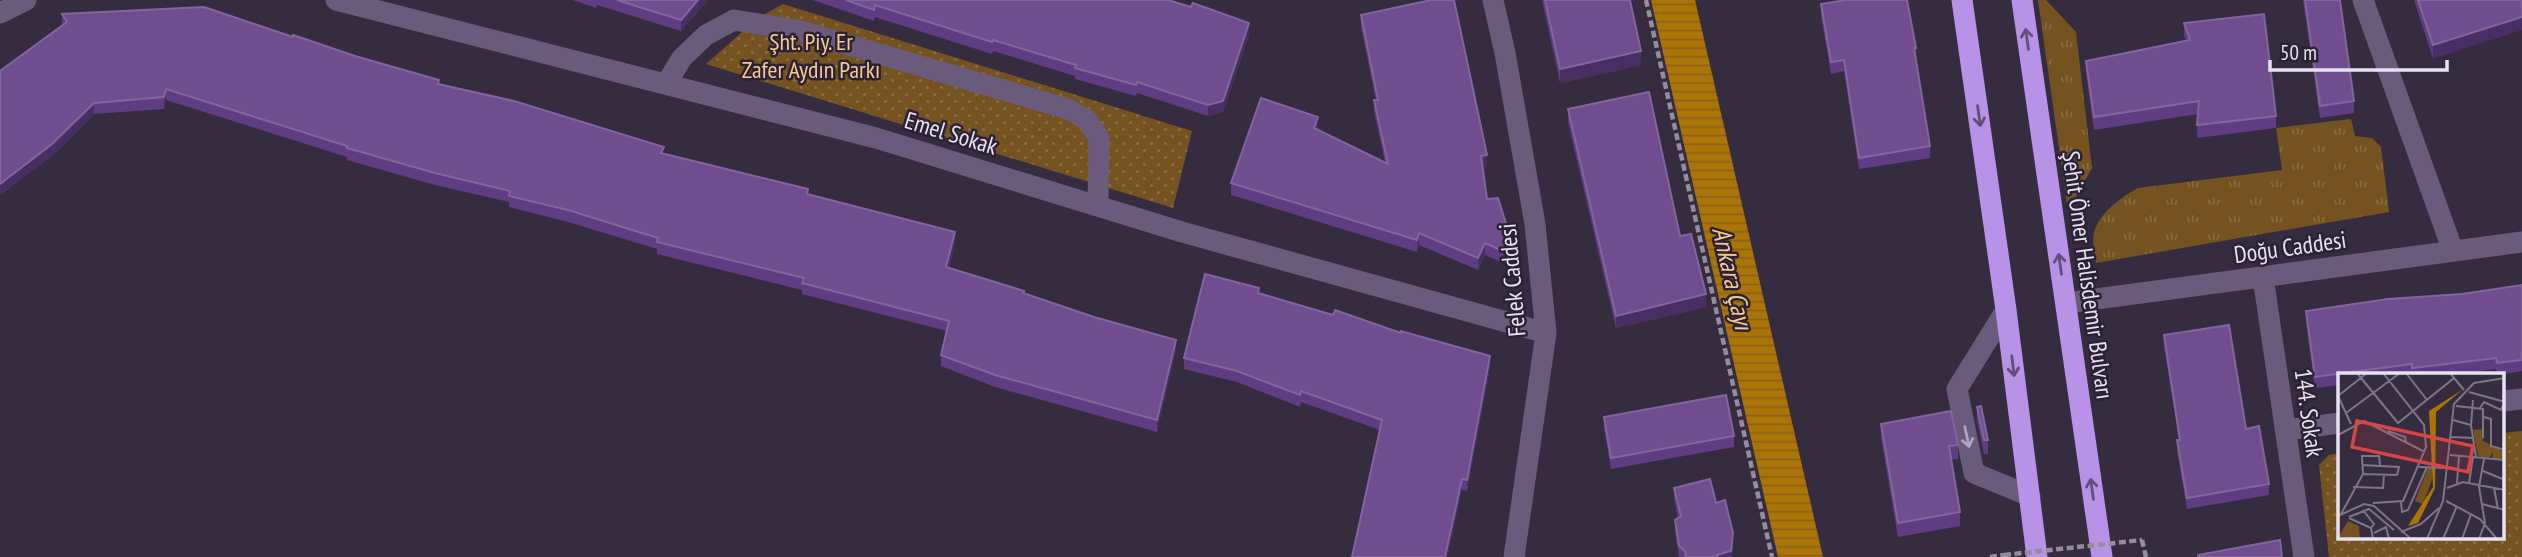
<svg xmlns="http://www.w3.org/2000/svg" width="2522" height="557" font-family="'PT Sans Narrow',sans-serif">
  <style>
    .grass { fill: url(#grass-tufts) }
    .park { fill: url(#park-dots) }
    .water { fill: url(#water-rules) }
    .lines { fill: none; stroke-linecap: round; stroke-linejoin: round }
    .path { stroke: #958d9e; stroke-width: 4.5; stroke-dasharray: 7 3.5; stroke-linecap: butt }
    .minor { stroke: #6a5b7d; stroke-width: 21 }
    .highway { stroke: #b892e6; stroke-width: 21 }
    .path-bridge { stroke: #958d9e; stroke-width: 4.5; stroke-dasharray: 7 3.5; stroke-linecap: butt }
    .wall { fill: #603c83 }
    .shaded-wall { fill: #492e63 }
    .building { fill: #6f4d8f; stroke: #82659e; stroke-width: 2 }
    .oneway { stroke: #634f7c }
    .oneway2 { stroke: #afa5bc }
    .labels { text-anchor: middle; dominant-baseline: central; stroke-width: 5; stroke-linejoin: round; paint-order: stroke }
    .park-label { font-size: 24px; fill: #f7cb8d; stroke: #2b2236 }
    .street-label { font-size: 24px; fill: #e8e2f0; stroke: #2b2236 }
    .water-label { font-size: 26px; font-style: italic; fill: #f4c88a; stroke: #2b2236 }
    .inset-road { fill: none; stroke: #7d7586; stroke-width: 2 }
    .view { fill: #d94446; fill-opacity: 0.15; stroke: #d94446; stroke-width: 3.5 }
    .inset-edge { fill: none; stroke: #e8e2f0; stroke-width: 3.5 }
  </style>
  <defs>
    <pattern id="grass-tufts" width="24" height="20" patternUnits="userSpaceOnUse" patternTransform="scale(1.75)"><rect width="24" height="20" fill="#745320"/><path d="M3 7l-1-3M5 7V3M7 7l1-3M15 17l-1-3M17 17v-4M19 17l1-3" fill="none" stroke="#886b41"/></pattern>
    <pattern id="park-dots" width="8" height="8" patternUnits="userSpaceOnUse" patternTransform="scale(1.75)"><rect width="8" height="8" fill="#745320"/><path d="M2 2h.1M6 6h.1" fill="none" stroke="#886b41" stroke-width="1.8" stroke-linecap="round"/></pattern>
    <pattern id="water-rules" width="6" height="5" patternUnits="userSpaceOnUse" patternTransform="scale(1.75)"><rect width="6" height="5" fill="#ac7405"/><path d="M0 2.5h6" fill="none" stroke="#88631c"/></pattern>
  </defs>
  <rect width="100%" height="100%" fill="#352c40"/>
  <path class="grass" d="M2038,0H2046L2076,32L2092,168L2068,211Z
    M2351,119L2355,136L2372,138L2381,147L2389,212L2096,263C2095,254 2092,243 2094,233C2099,213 2121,197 2138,188L2282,170L2276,128Z"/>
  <path class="park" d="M783,4L1192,131L1173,208L706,64L758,18Z
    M2522,431V557H2329L2319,465L2329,455L2340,453V538H2503V433Z"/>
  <path class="water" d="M1651,0H1695L1823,557H1778Z"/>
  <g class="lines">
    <path class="path" d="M1646,0L1772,557
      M2142,540L2146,557
      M1990,557L2004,555"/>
    <path class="minor" d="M336,0L876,138L1182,232L1546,333
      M1493,0L1505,53L1535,224L1546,333L1514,557
      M2363,0L2453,251
      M0,13L26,0
      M666,84L682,58L706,35L734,20L797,30L1068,109L1087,120L1099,138L1098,206
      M2263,277L2304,557
      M2066,303L2522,242
      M2006,310L1957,389L1974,473L2030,496
      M2503,401L2522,399
      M2286,430L2340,423"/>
    <path class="highway" d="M1962,0L2006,310L2037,557
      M2022,0L2102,557"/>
    <path class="path-bridge" d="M2004,555L2142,540"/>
  </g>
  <path class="wall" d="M573,0H708L681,31L597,5L596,8Z
    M813,0H1168L1249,35L1223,112L1208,116L1137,93L1136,96L1075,79V76L993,51L992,54L875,17L874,21Z
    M1542,0H1630L1641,65L1560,83Z
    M2303,0H2340L2354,101V113L2320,118Z
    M2414,0H2522L2433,59Z
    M1821,4L1916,48V59L1930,146V158L1859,169L1844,71L1831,74L1821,16Z
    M62,14L293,37L355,56L439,85L664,154L808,194L955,243L949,268L1024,294L1176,351L1157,432L995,387L941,366V355L947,331L802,294V290L657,254V249L568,222L509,207V202L435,185L347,160V157L166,100L164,109L94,114L52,156L0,195V71L62,25Z
    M1361,15L1487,166L1483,167L1487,199L1508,242L1503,263L1485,255L1478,270L1419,245L1417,252L1231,195V183L1318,129V130L1385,162L1374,112V100H1376L1361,27Z
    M2184,23L2276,116V128L2197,138L2198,114L2094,130L2086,73V61L2186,40L2184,36Z
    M1568,109L1680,236L1706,307L1616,328L1568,122Z
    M2522,285V371L2497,375L2496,369L2447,375H2340V385L2315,388L2306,322V311L2462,294Z
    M1259,293L1490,367L1467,491L1462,490L1380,430L1301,402L1300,407L1237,382L1184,369V358Z
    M2164,335L2246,429L2269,484V495L2187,509L2177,451V440H2179L2164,346Z
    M1977,407L1988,440V454H1984L1977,421Z
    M1604,417L1734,436V447L1611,469L1604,428Z
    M1881,424L1958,445V459L1951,460L1960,512V526L1898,537L1881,438Z
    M1674,488L1716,503L1733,545L1732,557H1679L1675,531V520L1678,518L1674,499Z"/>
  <path class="shaded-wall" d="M698,0H708L681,31V20Z
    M2522,17V30L2433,59V45Z
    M1249,23V35L1223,112L1208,116V105Z
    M1641,51V65L1560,83V69Z
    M166,89V100L164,109V97Z
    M94,103V114L52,156L0,195V184Z
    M1318,117V129L1314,140V128Z
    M1487,155V166L1481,168V156Z
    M1508,230V242L1503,263V251Z
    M955,232V243L946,279V267Z
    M1419,233V245L1417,252V240Z
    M1485,243V255L1478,270V258Z
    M1706,294V307L1616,328V316Z
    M1176,340V351L1157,432V420Z
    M1490,356V367L1467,491V480Z
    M1462,479V490L1448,557H1445Z
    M1733,533L1732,557H1717V555Z"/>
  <path class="building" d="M617,0H698L681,20Z
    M846,0H1168L1191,7L1193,3L1249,23L1223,101L1208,105L1137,82L1136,85L1075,68L1076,65L993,40L992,42L875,5L874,10Z
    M1431,0H1454L1487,155L1481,156L1487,199L1498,198L1508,230L1503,251L1485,243L1478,258L1419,233L1417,240L1231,183L1261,98L1318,117L1314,128L1388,164L1374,100H1378L1361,15Z
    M1545,0H1630L1641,51L1560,69Z
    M1846,0H1907L1916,48H1914L1930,146L1859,158L1844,60L1831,62L1821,4Z
    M2305,0H2340L2354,101L2320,106Z
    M2418,0H2522V17L2433,45Z
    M204,7L293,37V35L355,56L439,80L438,84L514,101L664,147L661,153L808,189L807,194L955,232L946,267L1024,291L1023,293L1094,317L1176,340L1157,420L995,375L941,355L949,321L802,283L804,278L657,242L658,238L568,210L509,196L510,191L435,173L347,148V146L166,89L164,97L94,103L52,144L0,184V71L67,22L62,14Z
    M2264,14L2276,116L2197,125L2199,101L2094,117L2086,61L2190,40L2184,23Z
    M1649,92L1680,236L1691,234L1706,294L1616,316L1568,109Z
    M1205,274L1259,288L1258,293L1333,315L1335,310L1401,333V331L1490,356L1467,480L1462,479L1445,557H1352L1382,420L1301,391L1300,395L1237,371L1184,358Z
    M2522,285V360L2497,363L2496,358L2412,368V364L2315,377L2306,311L2388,299L2462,294Z
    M2229,325L2246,429L2259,426L2269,484L2187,498L2177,440H2180L2164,335Z
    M1726,395L1734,436L1611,458L1604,417Z
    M1981,406L1988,440H1984L1977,407Z
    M1951,411L1958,445L1949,446L1960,512L1898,523L1881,424Z
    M1710,479L1716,503L1725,500L1733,533L1731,551L1717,555L1718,557H1686L1685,551L1679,546L1675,520L1681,516L1674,488Z
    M2280,540L2282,557H2198V555Z"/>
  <defs><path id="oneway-shaft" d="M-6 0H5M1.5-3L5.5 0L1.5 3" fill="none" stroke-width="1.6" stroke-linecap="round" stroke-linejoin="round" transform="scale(1.75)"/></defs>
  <g class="oneway">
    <use href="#oneway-shaft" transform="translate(2027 39) rotate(-98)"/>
    <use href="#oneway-shaft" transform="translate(1979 116) rotate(82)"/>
    <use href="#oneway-shaft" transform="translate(2060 264) rotate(-98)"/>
    <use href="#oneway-shaft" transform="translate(2013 366) rotate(83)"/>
    <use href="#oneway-shaft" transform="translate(2092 489) rotate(-98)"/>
  </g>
  <use class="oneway2" href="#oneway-shaft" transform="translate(1967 437) rotate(78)"/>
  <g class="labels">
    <g class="park-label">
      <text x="811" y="41">Şht. Piy. Er<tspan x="811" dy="28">Zafer Aydın Parkı</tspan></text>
    </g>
    <g class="street-label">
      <text transform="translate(951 133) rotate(17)">Emel Sokak</text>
      <text transform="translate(2290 247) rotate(-8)">Doğu Caddesi</text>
      <text transform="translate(2088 275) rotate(82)">Şehit Ömer Halisdemir Bulvarı</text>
      <text transform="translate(1512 280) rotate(-95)">Felek Caddesi</text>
      <text transform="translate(2309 413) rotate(82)">144. Sokak</text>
    </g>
    <g class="water-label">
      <text transform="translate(1733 278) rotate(77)">Ankara Çayı</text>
    </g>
  </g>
  <g transform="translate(2338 373)">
    <rect width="166" height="166" fill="#352c40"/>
    <path d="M145,56V68L166,79V86L154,87L155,79L150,86L140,83L135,57ZM90,95H94V107L85,131L77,128ZM10,148L21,153L22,166L0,164Z" fill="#745320"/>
    <path d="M124,17L98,39L97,115L80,150L70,153L95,114L91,38Z" fill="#ac7405"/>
    <path class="inset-road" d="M19,0L60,50L116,5M68,0L89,27M112,0L126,17M131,19L167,29L163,37L146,29L142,35M0,23L29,0M0,23L13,51M118,33L145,36V65M8,40L62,0M146,44L153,46V73L167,77M115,47L133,52L138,84M133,52L135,27M50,58L67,64L68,69M0,62L26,48L87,79M113,64L136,65M0,76V117M112,82L167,87M24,92L61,94L59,102L25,101M81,94L108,95M145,98L167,107M119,110L121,83M131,110L135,84M15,114L45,115L46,102M109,115L125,109L167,117M156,115L160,136M108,128L142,146L159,166M63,129L64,139L70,137L89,94M35,130L65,128L88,74L86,52L45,0M144,131L167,137M25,137L36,151L33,155M3,141L25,101L24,83H41L42,92M0,143L26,131L36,133L73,166M11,144L31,136L56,157M11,145L33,155L35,166M63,159L83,151L101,135M36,160L48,154L51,166M89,166L105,128L116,31L136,10L167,5M105,166L119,133M124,166L133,141M141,166L147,150L141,114L146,86"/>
    <path class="view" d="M19,48L135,73L130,99L14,74Z"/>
    <rect width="166" height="166" class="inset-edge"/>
  </g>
  <path d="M2270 60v10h177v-10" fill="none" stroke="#e8e2f0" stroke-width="3.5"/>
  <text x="2280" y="60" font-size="21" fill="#e8e2f0" stroke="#2b2236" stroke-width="5" paint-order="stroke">50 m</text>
</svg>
